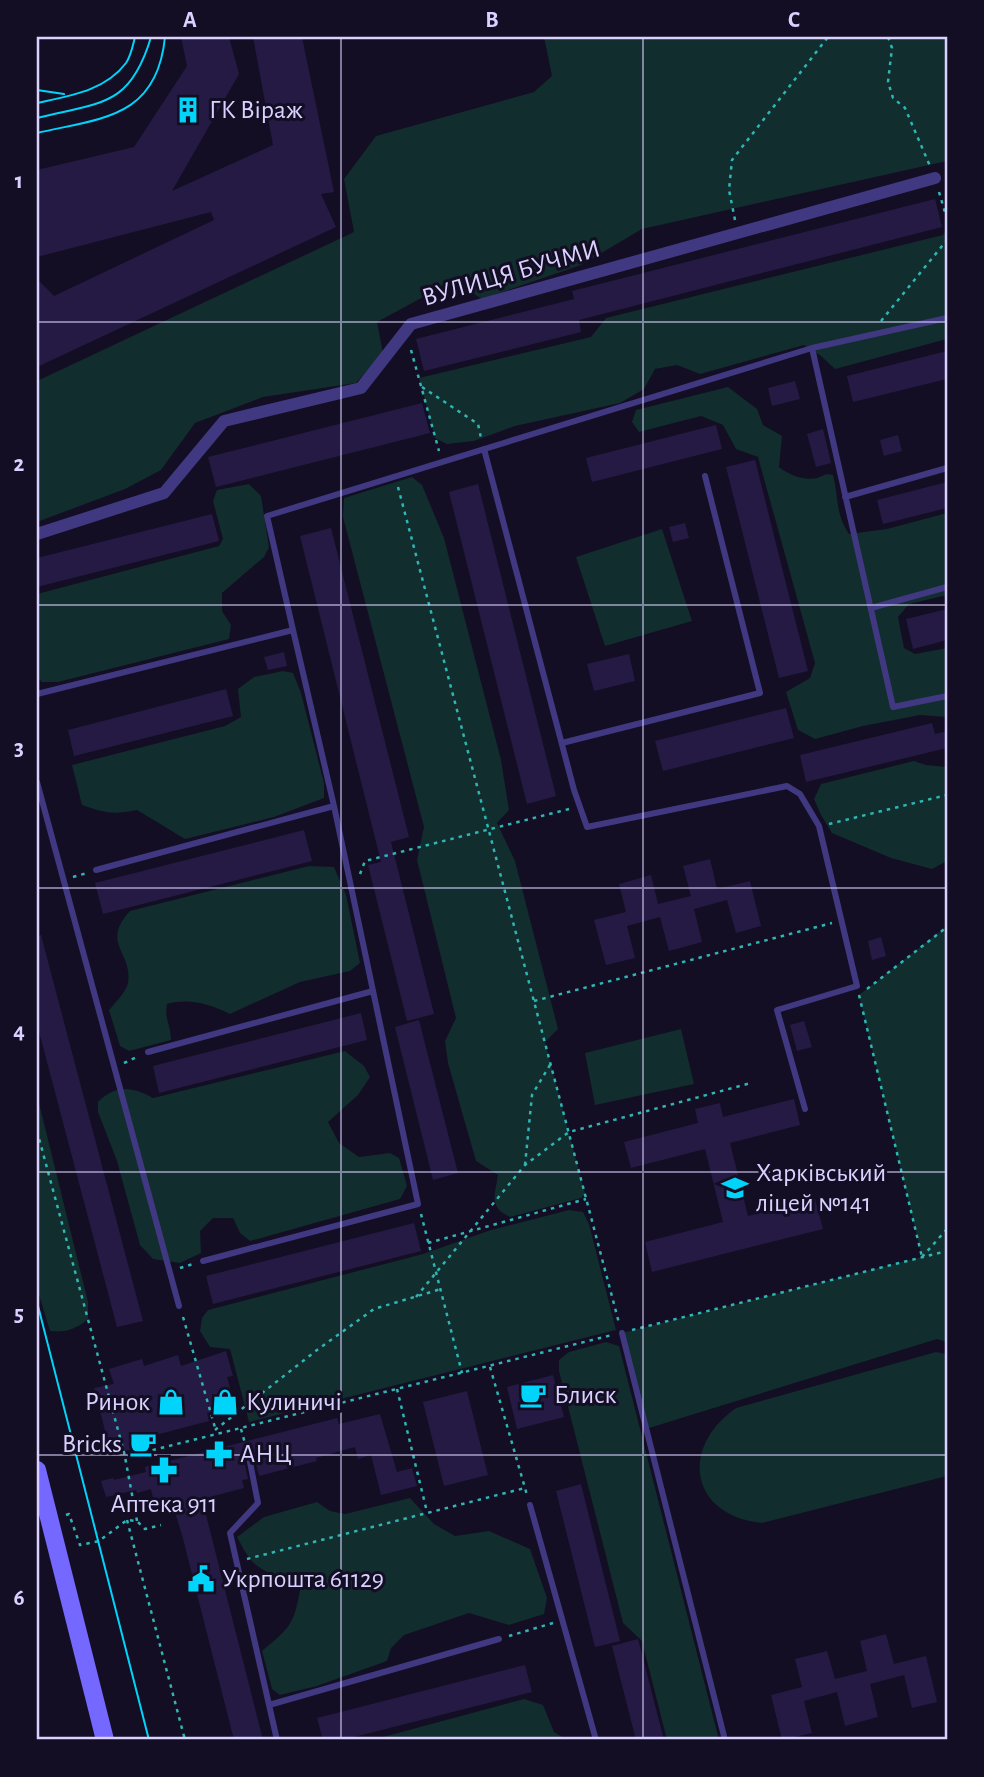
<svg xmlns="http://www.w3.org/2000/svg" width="984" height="1777" font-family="'Alegreya Sans',sans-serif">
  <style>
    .green { fill: #112d2d }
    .building { fill: #251a44 }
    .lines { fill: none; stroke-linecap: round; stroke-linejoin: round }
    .path { stroke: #2fb5b4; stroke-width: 2.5; stroke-dasharray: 3.5 5; stroke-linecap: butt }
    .lane { stroke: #403982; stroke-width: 6 }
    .street { stroke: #403982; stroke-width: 12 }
    .secondary { stroke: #7468fe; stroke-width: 18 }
    .tram { stroke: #01d4fa; stroke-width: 2 }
    .grid { fill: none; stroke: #d9d1ff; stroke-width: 2; stroke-opacity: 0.55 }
    .labels { text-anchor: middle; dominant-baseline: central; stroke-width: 6; stroke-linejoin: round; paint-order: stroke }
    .poi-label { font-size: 26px; fill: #d9d1ff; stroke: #130e23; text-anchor: start }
    .street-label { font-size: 26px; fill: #d9d1ff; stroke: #130e23 }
    .neatline { fill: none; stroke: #d9d1ff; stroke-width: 2.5 }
    .grid-label { font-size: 23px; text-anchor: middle; font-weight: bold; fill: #d9d1ff }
  </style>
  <rect width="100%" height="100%" fill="#130e23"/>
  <path class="green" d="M544,37H947V161L642,229L581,265L482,299L453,281L377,322L383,353L356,383L263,397L195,423L161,470L125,489L37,522V381L354,232L344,179L376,136L534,92L552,76Z
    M947,229V339L835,369L821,356L804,345L700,374L677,365L655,369L644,389L620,403L515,426L474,441L447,444L435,438L419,378L591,337L606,318L943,235Z
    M728,387L757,409L763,425L782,436L779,467C789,475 803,481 817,478C824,476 825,473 833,475C839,498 835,513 849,534L887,529L947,513V595L909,604L898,617L904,648L915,654L947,648V717L920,715L863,726L815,739L798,730L786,692L810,678L815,663L758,457L736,449L723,425L701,416L639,432L632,422L636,410Z
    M412,477L422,485L444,538L501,760L509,810L497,823L515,861L558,1029L545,1042L585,1194L581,1198L510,1217C488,1207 495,1195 498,1175L476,1161L448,1063L445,1041L456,1018L417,860L424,827L343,517L344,498Z
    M249,484L261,496L269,547L264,557L222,593V611L231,625L229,639L58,682H42L37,677V594L219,546L223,539L213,501L217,490Z
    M662,529L692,621L605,646L576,557Z
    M283,671L293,673L301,693L324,783V798L274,817L185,839L137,810C114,815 104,813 82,805L72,765L225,726L241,717L238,689L254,677Z
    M914,761L926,765L947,767V861L932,869L891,858L832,833L821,815L814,799L821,784Z
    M309,866L334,867L346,895L360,963L350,971L300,982L230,1014C209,1004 190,998 167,1004C164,1018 171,1026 171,1040L129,1051L120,1046L109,1010C115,1003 126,992 128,983C133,951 100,944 130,911Z
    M947,926V1342L937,1339L646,1429L622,1333L922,1257L859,995Z
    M681,1029L694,1084L595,1105L585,1053Z
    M345,1051L364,1066L370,1077L358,1095L328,1122L339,1143L359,1157L390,1153L399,1158L407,1186L400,1199L250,1241L240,1233L233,1218H213L200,1231L201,1253L180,1263L153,1259L140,1245L117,1161L98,1112V1102C116,1084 133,1087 153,1098Z
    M37,1095L88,1302V1319C77,1329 65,1333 50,1331L37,1288Z
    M569,1210L583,1212L589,1224L616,1330L249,1422L230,1349L210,1347L200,1331L202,1318L208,1310L423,1254L491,1230Z
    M606,1342L619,1346L719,1740H667L642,1641L623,1623L559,1371V1360L569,1352Z
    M936,1352L947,1354V1476L762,1523C690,1516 679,1448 736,1408Z
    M410,1498L434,1524L455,1536L489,1531L530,1549L547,1598L544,1614L509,1625L469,1613L404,1635L391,1648L387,1661L317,1686L280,1695L272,1689L262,1651C288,1629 294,1626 300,1590C286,1578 270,1576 256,1565C248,1559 242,1546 237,1537L264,1517L317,1502L330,1511L345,1514Z
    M524,1699L543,1705L554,1732L567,1740H372Z"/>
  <path class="building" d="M181,37H229L239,74L172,191L273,145L253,37H302L334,192L321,194L336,227L37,367V279L54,296L214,220L211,212L37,257V170L134,147L187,66Z
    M935,199L942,227L579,320L581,332L424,371L416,339L574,299L572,291Z
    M947,351V379L853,402L847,376Z
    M795,381L800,399L772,406L768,388Z
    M422,403L430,433L216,487L208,457Z
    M716,425L722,449L592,482L586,458Z
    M823,429L831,463L816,467L807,434Z
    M898,435L902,451L884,456L880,440Z
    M755,460L808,671L779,678L726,467Z
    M947,482V508L883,524L877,500Z
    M478,484L556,796L527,804L449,492Z
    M212,514L219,541L37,587V558Z
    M685,523L689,538L673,542L669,527Z
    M331,528L409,837L391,842L434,1014L407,1021L368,865L381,862L300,536Z
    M947,609V640L913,649L906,619Z
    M284,652L287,666L268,670L264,657Z
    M629,654L635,681L594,691L587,664Z
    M226,689L233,716L74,756L68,730Z
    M786,708L794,738L663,771L655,741Z
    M932,723L935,734L947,731V748L806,782L800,755Z
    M304,830L312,861L103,914L95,883Z
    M710,859L717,889L750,881L761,926L736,933L727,900L694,909L702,942L669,951L660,917L627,926L635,958L606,965L594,920L626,912L619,884L651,875L658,904L691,896L683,866Z
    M41,935L143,1321L117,1327L37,1024V936Z
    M881,937L886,956L872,960L868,941Z
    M361,1013L367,1040L159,1093L153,1066Z
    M419,1020L458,1173L433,1180L395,1027Z
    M804,1021L812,1047L797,1051L790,1025Z
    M794,1099L800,1125L730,1143L748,1216L815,1199L823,1229L652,1272L645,1242L723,1222L705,1149L631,1168L624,1142L698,1123L695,1109L720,1103L723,1117Z
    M414,1223L421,1251L213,1304L206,1276Z
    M226,1351L233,1376L227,1377L235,1406L207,1413L209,1421L148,1437L150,1446L124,1451L123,1447L110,1450L94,1388L114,1384L109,1369L142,1359L144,1366L178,1355L181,1366Z
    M553,1375L564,1417L517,1429L507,1387Z
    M467,1391L488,1475L444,1486L423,1402Z
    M380,1414L397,1472L412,1468L417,1486L381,1495L371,1455L358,1459L355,1447L316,1458L317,1461L259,1476L254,1455L249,1451L243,1456L248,1479L242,1480L244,1488L202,1499L263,1740H234L182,1535L173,1506L156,1511L151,1489L137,1493L136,1490L106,1497L101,1481L113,1478L114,1480L146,1472L145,1467L337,1418L339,1424Z
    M581,1484L620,1641L595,1647L556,1491Z
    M886,1634L894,1664L926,1656L937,1702L912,1708L904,1675L870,1684L878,1717L845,1726L837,1692L804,1701L812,1733L782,1740L771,1695L802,1687L795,1659L827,1651L835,1679L867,1671L860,1641Z
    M638,1639L664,1740H636L612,1646Z
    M525,1665L532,1692L342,1740H323L317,1718Z"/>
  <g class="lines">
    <path class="path" d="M888,37L892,48L888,82L893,98L905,108L930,166
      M939,192L947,219
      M735,220L729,190L732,160L828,37
      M881,321L947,240
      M411,350L439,451
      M422,387L478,424L481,438
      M398,487L619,1323
      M829,824L947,795
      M360,874L365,861L569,809
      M73,877L87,873
      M867,989L947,927
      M859,995L922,1257
      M534,1001L832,923
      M124,1063L137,1057
      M37,1131L125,1456
      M525,1165L532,1095L550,1065
      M421,1214L462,1373
      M428,1243L586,1199
      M922,1257L947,1229
      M180,1268L193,1264
      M416,1297L525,1165L569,1132L751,1083
      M183,1317L216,1431
      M632,1330L947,1251
      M490,1367L527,1495
      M397,1389L427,1512
      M241,1429L246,1447
      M215,1430L317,1350L374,1309L441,1289
      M66,1515L69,1514L80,1545L99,1541L127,1520L137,1521L145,1529L161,1525
      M127,1520L185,1740
      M137,1521L125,1457L612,1335
      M247,1559L525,1488
      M509,1636L553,1623"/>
    <path class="lane" d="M812,348L893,707L947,696
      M484,449L574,790L587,827L787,786L800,794L819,826L857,986L777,1010L805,1109
      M845,497L947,468
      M871,608L947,587
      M37,694L293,630L267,516L812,348L947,318
      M562,743L760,693L705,476
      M37,782L179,1306
      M96,870L334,806
      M148,1052L373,991
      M203,1261L418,1204L334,806L293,630
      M622,1333L725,1740
      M249,1457L258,1503L230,1533L277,1740
      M530,1505L596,1740
      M269,1705L499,1639"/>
    <path class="street" d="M37,534L164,493L224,421L361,388L411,324L935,178"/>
    <path class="secondary" d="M37,1470L105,1740"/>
    <path class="tram" d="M37,90L64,94
      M37,103C69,96 105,91 126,63C131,56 133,45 135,37
      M37,118C100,102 130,108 151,37
      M37,133C102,118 157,118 165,37
      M37,1302L149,1740"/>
  </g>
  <path class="grid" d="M341,37V1740M643,37V1740M37,322H947M37,605H947M37,888H947M37,1172H947M37,1455H947"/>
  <defs>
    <g id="building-bare" transform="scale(2.1)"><path d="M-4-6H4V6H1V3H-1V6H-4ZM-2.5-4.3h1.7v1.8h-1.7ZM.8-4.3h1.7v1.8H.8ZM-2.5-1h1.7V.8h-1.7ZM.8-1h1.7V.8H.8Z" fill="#01d4fa" stroke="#130e23" stroke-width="2.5" paint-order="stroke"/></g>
    <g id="school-bare" transform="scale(2.1)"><path d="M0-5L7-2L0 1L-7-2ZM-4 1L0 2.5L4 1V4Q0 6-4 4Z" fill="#01d4fa" stroke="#130e23" stroke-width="2.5" paint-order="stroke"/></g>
    <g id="cafe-bare" transform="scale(2.1)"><path d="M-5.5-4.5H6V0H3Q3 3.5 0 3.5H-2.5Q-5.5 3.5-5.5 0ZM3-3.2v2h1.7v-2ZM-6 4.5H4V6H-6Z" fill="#01d4fa" stroke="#130e23" stroke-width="2.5" paint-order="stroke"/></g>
    <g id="shop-bare" transform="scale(2.1)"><path d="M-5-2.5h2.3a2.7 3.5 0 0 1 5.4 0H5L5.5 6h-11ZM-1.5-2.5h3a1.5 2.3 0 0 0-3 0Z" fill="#01d4fa" stroke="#130e23" stroke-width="2.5" paint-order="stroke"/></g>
    <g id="pharmacy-bare" transform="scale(2.1)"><path d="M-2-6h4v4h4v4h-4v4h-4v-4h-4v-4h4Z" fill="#01d4fa" stroke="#130e23" stroke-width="2.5" paint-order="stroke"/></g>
    <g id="civic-bare" transform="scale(2.1)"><path d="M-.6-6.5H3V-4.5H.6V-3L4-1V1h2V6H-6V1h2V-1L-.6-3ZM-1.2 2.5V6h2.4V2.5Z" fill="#01d4fa" stroke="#130e23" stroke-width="2.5" paint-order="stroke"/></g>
  </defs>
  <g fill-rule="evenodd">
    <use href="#building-bare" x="188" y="110"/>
    <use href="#school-bare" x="735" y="1188"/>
    <use href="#cafe-bare" x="533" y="1395"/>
    <use href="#shop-bare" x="171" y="1402"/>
    <use href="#shop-bare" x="225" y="1402"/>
    <use href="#cafe-bare" x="143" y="1444"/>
    <use href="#pharmacy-bare" x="219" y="1454"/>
    <use href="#pharmacy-bare" x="164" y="1470"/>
    <use href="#civic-bare" x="201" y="1579"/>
  </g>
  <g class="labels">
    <g class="poi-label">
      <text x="209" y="110">ГК Віраж</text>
      <text x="756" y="1173">Харківський<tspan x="756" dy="30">ліцей №141</tspan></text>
      <text x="554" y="1395">Блиск</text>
      <text x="150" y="1402" text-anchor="end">Ринок</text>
      <text x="246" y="1402">Кулиничі</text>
      <text x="122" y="1444" text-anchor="end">Bricks</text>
      <text x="240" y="1454">АНЦ</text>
      <text x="164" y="1504" text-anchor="middle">Аптека 911</text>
      <text x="222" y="1579">Укрпошта 61129</text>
    </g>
    <g class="street-label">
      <text transform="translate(511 273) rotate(-16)">ВУЛИЦЯ БУЧМИ</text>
    </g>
  </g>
  <rect width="984" height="1777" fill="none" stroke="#130e23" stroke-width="77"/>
  <rect x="38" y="38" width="908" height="1700" class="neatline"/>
  <g class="grid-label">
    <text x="190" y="27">A</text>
    <text x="492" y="27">B</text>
    <text x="794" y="27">C</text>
    <text x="19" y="188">1</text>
    <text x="19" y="471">2</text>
    <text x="19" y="755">3</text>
    <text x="19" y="1038">4</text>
    <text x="19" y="1321">5</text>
    <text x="19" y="1605">6</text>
  </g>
</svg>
